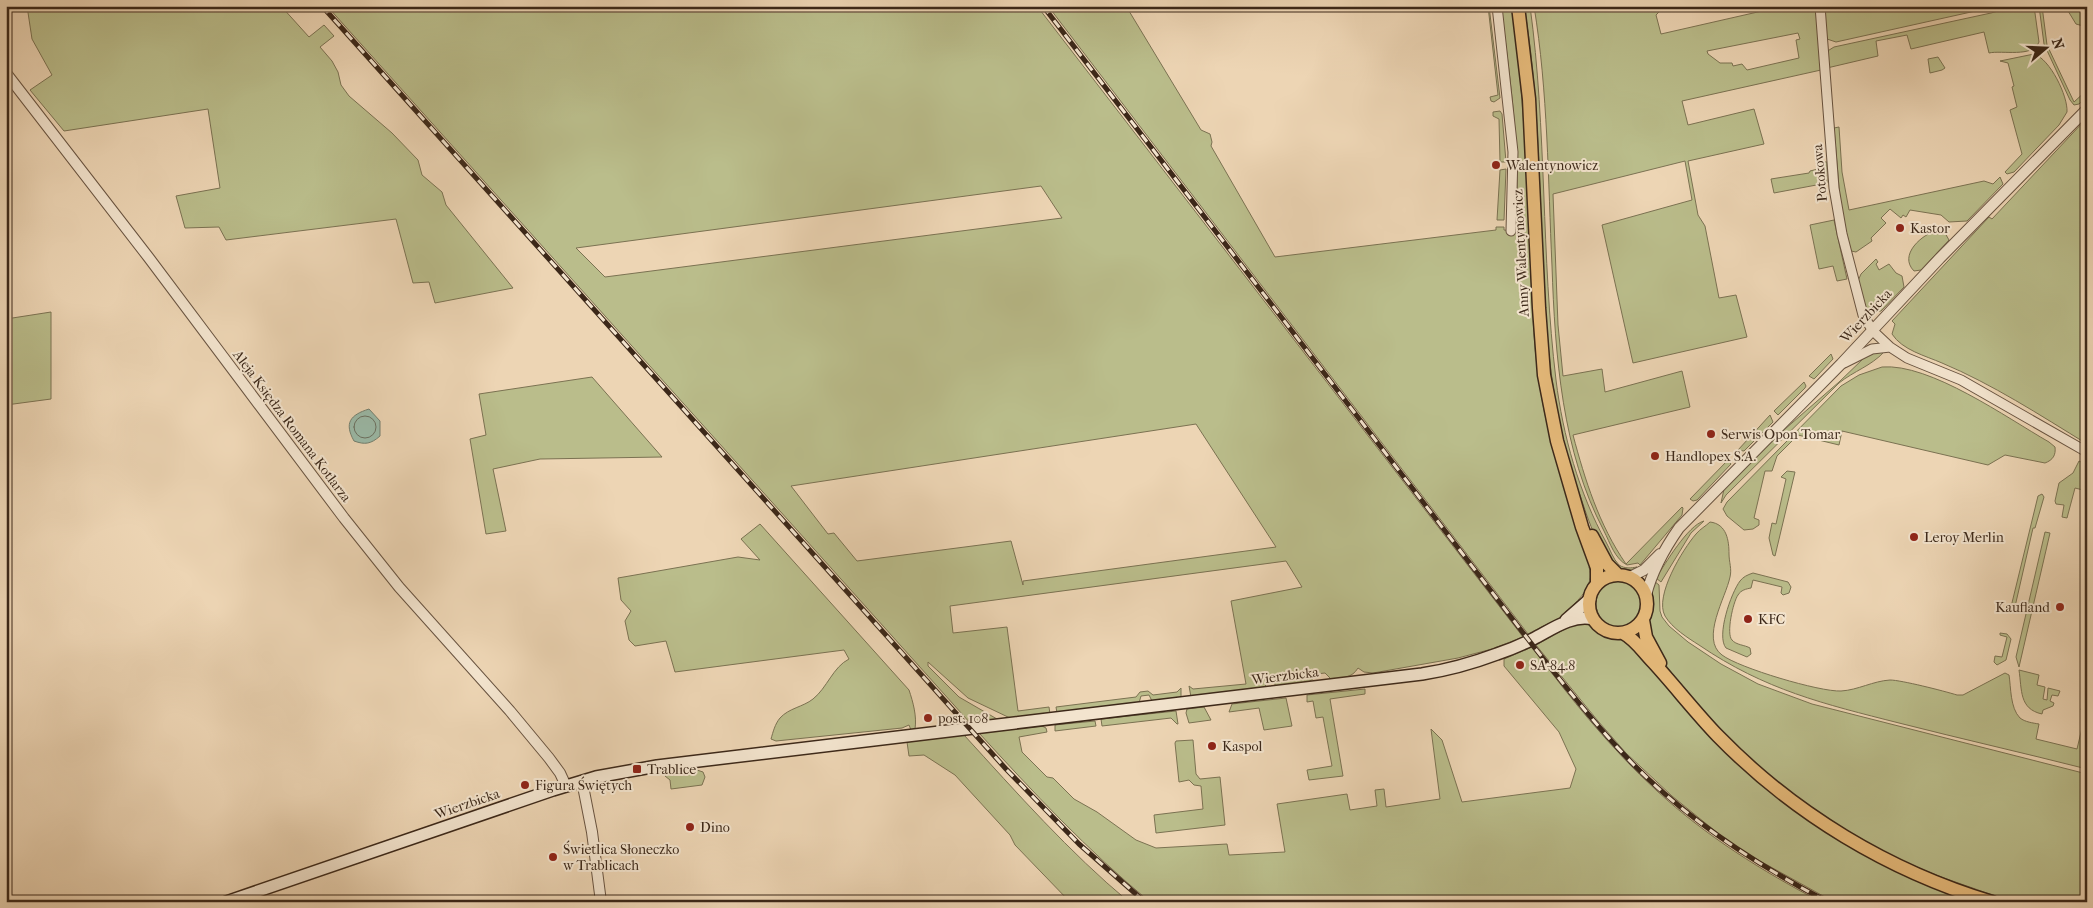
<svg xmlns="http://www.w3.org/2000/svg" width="2093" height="908" font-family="'IM FELL French Canon',serif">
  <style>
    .green { fill: #babd8b; stroke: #7b7252; fill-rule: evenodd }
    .water { fill: #9ab9a7; stroke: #747f6e }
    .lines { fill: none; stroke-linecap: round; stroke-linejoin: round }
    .shore { stroke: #6b7060; stroke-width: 1 }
    .minor-casing { stroke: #685340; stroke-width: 11 }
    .tertiary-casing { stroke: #685340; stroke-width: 12 }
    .secondary-casing { stroke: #3c2819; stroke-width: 14 }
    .primary-casing { stroke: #3c2819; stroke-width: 15 }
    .minor { stroke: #f3e4ce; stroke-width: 9 }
    .tertiary { stroke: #f3e4ce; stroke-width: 10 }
    .secondary { stroke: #f3e4ce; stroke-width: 11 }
    .primary { stroke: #e6ba7a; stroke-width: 12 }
    .rail-casing { stroke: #3c2819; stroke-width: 5 }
    .rail { stroke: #f3e4ce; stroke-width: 3; stroke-dasharray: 9; stroke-linecap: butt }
    .poi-dot { fill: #8f2418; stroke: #f3e4ce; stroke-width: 2 }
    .labels { text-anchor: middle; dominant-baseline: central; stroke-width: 4; stroke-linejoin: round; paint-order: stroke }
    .poi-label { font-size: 14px; fill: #3c2819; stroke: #f3e4ce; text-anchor: start }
    .street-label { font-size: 14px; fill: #3c2819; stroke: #f3e4ce }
  </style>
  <rect width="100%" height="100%" fill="#edd5b4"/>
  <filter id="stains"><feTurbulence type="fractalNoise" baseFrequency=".004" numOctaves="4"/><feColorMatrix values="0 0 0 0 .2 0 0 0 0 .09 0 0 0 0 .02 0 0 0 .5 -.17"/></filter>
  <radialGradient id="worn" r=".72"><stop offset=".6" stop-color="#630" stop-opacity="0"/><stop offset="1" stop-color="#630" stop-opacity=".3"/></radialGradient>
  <path class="green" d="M27,6H281L309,37L324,25L334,36L320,47L332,61L338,72L341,85L349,96L392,133L418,160L422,175L442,192L446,205L513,288L435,303L429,282L413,283L396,219L226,240L219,227L185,228L176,196L220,188L208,109L64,131L30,90L52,75L32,39Z
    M327,6H1037L1523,637L1492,649L1458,658L1373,673L1364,672L1358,668C1352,678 1343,678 1331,679L1325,673L1316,674C1312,687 1287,685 1276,686L1272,680L1267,682L1265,687L1191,697L1189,686L1193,689L1246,684L1231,601L1302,587L1286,561L950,606L953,633L1007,627L1018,711L1049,707L1050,714L1010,718L968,698L928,662V666L959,697L997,719L971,724ZM1041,186L1062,218L605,277L576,248ZM1196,424L1276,547L1023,581V585L1011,541L857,561L834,533L828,534L791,486Z
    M1048,6H1126L1201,130L1210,134L1212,142L1211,146L1275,257L1496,230V227H1504V230L1515,231C1522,156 1510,81 1501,6H1512C1523,84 1526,162 1530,240C1532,289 1532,339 1540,388C1550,449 1570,507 1592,565L1589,567C1595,586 1578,601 1565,612L1567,614L1528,634Z
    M1488,6H1489L1500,98L1494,102L1491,101L1490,97L1498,95Z
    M1524,6H1530C1547,130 1541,256 1556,380C1563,436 1579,493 1606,542C1610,549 1613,559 1619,565C1625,569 1631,568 1637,567L1631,570L1618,568C1612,560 1604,552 1599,543C1591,529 1586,513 1581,498C1551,417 1546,337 1542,252C1539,170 1538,87 1524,6Z
    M1534,6H1681L1660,11L1656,15L1661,34L1784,6H1817L1821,70L1682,101L1688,125L1754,109L1764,144L1688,161L1698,215L1705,226L1719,298L1736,295L1747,337L1633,363L1602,225L1692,200L1685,161L1553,194L1558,325L1563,376L1602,369L1605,392L1682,371L1690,407L1573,435C1585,480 1599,525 1626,564L1682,507L1683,508L1682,515L1640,565L1638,563L1627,565C1615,559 1610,543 1604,531C1562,452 1555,355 1552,266C1548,180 1548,92 1534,6ZM1798,33L1800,39L1796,40L1799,58L1747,70L1742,64L1733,66L1732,63H1720L1708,54L1707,51Z
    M1823,6H1998L1836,42L1824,38Z
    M2016,6H2034L2039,42C2033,58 2002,50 1989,53L1984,32L1911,49L1907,35L1876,41L1878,56L1827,68L1826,52L1834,47L1991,13Z
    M2039,6H2042L2047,45L2074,102L2087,90V97L2079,104L2074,105L2070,100L2044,44Z
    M2065,6H2081L2087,27L2076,24Z
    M2034,54C2050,59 2068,96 2067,112L2059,125L2014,172L2007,174L2005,172L2022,154L2010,110L2017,107L2012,87L2014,86L2008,63L2000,61Z
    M1938,57L1945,68L1942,70L1930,73L1928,59Z
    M1500,111L1502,114L1506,162H1500L1499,119L1493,116V112Z
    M2087,118V133L2082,139L2087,177V444C2040,415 1992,384 1942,363C1926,356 1902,350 1892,334L1895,324L1892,321L1989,217L1992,219Z
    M1839,127L1842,172L1849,210L1984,181L1993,184L2000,177L2003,184L1967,221L1949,222L1941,215L1910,210L1906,217L1903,215L1901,218L1890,209L1881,218L1886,223L1871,238L1872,241L1856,252L1851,251L1841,211L1834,128Z
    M1823,162H1827V183L1774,193L1771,179L1809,173L1810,171L1818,169Z
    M1506,169L1504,220H1497L1500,170Z
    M1834,220L1847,279L1837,281L1833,266L1819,269L1810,225Z
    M1938,230L1945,233L1949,240L1921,270L1914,271C1898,255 1922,234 1938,230Z
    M1876,259L1878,262L1876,264L1879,270L1889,264L1896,273L1902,276L1904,287L1881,311L1874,312L1871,314L1867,310L1857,283L1861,274Z
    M51,312V399L6,405V319Z
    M1884,352C1871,366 1854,371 1839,383L1726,495L1721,503L1724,489L1769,443L1839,382L1865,357L1874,353Z
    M1831,354L1833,359L1816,377L1814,379L1809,376Z
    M1882,367C1930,363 2007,418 2049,442L2055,447C2056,455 2053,460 2045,463L2005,455L1988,465L1842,431L1839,445L1798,435L1777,456L1772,471H1765L1754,518L1759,520V525L1753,529L1744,530L1727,516L1723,509L1727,502L1841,386L1859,375Z
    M592,377L662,457L540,459L493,469L506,531L486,534L470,439L486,435L479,394Z
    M1804,382L1806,386L1805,388L1778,415L1774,411Z
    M1770,415L1773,422L1744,451L1738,450Z
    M1728,460L1731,464L1697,500L1693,501L1690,499Z
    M2079,461L2087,465V491L2075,488L2067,518L2062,517L2064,505L2056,504L2055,501L2059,483L2073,473Z
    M1787,471L1795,472L1775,556L1773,555L1769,538L1772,523L1776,524L1786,479L1781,477Z
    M2042,494L2044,497L2035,528H2033L2014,611H2010L2038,496Z
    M1704,521L1691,533L1661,582L1656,578C1665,564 1688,525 1704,521Z
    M1710,522C1727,524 1729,541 1729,554C1729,562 1732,569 1730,577C1726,597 1700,639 1722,655C1739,668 1820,692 1841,691C1858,690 1873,681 1890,680C1901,680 1944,691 1957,695H1963L2005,673L2009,675C2011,687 2010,708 2020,718C2025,722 2033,723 2039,724L2036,739L2077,749L2086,711L2081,710L2087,680V769C2024,753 1962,739 1899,723C1824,704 1765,690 1699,645C1688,638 1672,628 1665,616C1654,596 1683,549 1696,534C1700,529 1706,526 1710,522Z
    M760,524L909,690C913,702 917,716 915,729L911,730L909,725L902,728L776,741L771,739C773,732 775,724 780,718C789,708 803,707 813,699C827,688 833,667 849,659L844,650L675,672L666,641L635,646L629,640L625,621L631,611L621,600L618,578L738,557L760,560L741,539Z
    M2045,532L2050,533L2019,667L2016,657Z
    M1753,573L1788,582L1791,587L1789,593L1783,595L1781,593L1782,587L1753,580L1751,588C1746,589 1741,590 1738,595C1733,602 1726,634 1732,640C1736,645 1745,645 1750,648L1751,654L1747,657L1726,648C1716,636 1731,593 1740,581C1743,577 1747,575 1753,573Z
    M1596 604a23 23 0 1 1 46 0a23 23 0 1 1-46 0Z
    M1654,581L1659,585L1660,611L1662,617L1669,626L1688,642L1721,664L1758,684L1812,704L2087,774V902C2065,902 2040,905 2019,902C2000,899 1982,891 1964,885C1857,850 1759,780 1688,693C1675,677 1657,657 1650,636C1647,627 1651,591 1654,581Z
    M1576,623H1588L1604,635L1624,639L1630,643C1660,679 1689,716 1722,749C1779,805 1846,850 1919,882C1936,890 1955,895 1972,902H1834L1751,856L1725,839L1672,796L1626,753L1598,721L1536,645Z
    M2000,633L2007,634L2011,639L2006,660L1997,665L1994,662L1995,656L2002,657L2007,637L2000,635Z
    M1532,647C1570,698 1610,748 1657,791C1706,836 1762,871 1821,902H1150C1087,850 1033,792 979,733L1042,726L1046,728L1047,732L1019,737L1022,752L1047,777L1053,778L1074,799L1097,812L1136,840L1156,848L1227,844L1229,855L1285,852L1277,804L1347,794L1350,810L1377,806L1375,790L1384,789L1386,807L1440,799L1431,729L1442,740L1462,802L1570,788L1576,769L1559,732L1504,666V659Z
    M2019,670L2039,675L2037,685L2045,687L2043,699L2047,700L2048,688L2060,691L2058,696L2052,695L2050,701L2054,703L2053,706L2043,710L2042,714C2019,709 2022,690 2019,670Z
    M1181,688V698L1152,701L1149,695L1141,696L1139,703L1057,713L1056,707L1136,697L1140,692L1148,691L1153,695L1177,692Z
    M1365,689V694L1330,699L1343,776L1309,780L1307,770L1332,766L1323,717L1316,718L1313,701L1307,702V695Z
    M1286,698L1292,726L1264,730L1259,708L1229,712L1232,704Z
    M1204,707L1211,720L1189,723L1186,713L1187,709Z
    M1176,711L1178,724H1177L1171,718L1102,726L1101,719Z
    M1095,721L1096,726L1055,731V725Z
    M964,735C1017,793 1069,852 1129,902H1070L1015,845L1010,835L955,775L924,755L909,756L907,742Z
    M1193,740L1196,774L1200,779L1220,777L1225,825L1156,833L1154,815L1203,809L1201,786L1194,785L1189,780L1179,782L1175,743L1176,741Z
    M697,770L703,772L705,777L702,785L671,789L670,780L665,776L676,772Z"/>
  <path class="water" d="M369,409L380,421V436C371,444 365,445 354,441C344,423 350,415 369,409Z"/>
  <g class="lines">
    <path class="shore" d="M354 427a11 11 0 1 1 22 0a11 11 0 1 1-22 0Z"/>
    <g class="minor-casing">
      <path id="minor" d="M1497,6L1513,152L1511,231
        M1820,6L1834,188L1842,234L1863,315L1873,331L1890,347L1907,358L1961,380L2087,452
        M1844,363L1872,349L1890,347"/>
    </g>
    <g class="tertiary-casing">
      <path id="tertiary" d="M6,73L149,258L344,518L399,587L510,711L549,758L560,773L566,786
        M1630,577L1644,570L1660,554
        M1646,595C1652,572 1665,548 1679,528L1841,364L1940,258L2087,109
        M582,781L592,832L601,902"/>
    </g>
    <g class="secondary-casing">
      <path id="secondary" d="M1566,620L1590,599
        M226,902L553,790L596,777L657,766L1422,674C1448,670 1473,663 1497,654C1509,650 1521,645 1533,639C1551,630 1572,614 1593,619"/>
    </g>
    <g class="primary-casing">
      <path id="primary" d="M1518,6L1529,99L1539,308L1544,375L1557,441L1582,527L1597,568V584
        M1592,536L1607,564L1618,575
        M1589 604a29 29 0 1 1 58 0a29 29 0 1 1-58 0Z
        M1643,620L1646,637L1660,663
        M1623,633C1636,640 1643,652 1653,662C1675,686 1695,712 1718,736C1794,814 1889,871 1992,902"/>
    </g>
    <use href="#minor" class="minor"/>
    <use href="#tertiary" class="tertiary"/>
    <use href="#secondary" class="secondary"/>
    <use href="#primary" class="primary"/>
    <g class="rail-casing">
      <path id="rail" d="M322,6L1006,769L1079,844L1145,902
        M1043,6L1534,647C1566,687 1597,727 1633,764C1689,821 1757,865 1828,902"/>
    </g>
    <use href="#rail" class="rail"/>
  </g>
  <g class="poi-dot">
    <circle cx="1496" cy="165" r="5"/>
    <circle cx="1900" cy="228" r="5"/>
    <circle cx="1711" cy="434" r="5"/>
    <circle cx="1655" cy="456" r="5"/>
    <circle cx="1914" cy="537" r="5"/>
    <circle cx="2060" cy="607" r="5"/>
    <circle cx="1748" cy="619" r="5"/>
    <circle cx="1520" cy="665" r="5"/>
    <circle cx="928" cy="718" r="5"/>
    <circle cx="1212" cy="746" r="5"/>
    <rect x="632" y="764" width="10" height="10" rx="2.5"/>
    <circle cx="525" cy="785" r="5"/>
    <circle cx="690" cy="827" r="5"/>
    <circle cx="553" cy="857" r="5"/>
  </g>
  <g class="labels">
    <g class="poi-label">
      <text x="1506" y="165">Walentynowicz</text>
      <text x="1910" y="228">Kastor</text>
      <text x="1721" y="434">Serwis Opon Tomar</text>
      <text x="1665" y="456">Handlopex S.A.</text>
      <text x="1924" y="537">Leroy Merlin</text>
      <text x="2050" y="607" text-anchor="end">Kaufland</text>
      <text x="1758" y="619">KFC</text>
      <text x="1530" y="665">SA-84.8</text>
      <text x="938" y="718">post. 108</text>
      <text x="1222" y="746">Kaspol</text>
      <text x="647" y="769">Trablice</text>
      <text x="535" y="785">Figura Świętych</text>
      <text x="700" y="827">Dino</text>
      <text x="563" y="849">Świetlica Słoneczko<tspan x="563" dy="16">w Trablicach</tspan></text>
    </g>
    <g class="street-label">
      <text transform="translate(1820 173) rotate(-95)">Potokowa</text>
      <text transform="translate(1521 253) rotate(-93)">Anny Walentynowicz</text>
      <text transform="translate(1866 316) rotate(-47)">Wierzbicka</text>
      <text transform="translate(292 426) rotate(53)">Aleja Księdza Romana Kotlarza</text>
      <text transform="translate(1285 676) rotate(-7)">Wierzbicka</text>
      <text transform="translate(467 804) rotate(-19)">Wierzbicka</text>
    </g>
  </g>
  <rect width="2093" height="908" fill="none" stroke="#edd5b4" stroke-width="25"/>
  <rect x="8" y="8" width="2078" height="893" fill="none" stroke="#3c2819" stroke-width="2.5"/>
  <rect x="12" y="12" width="2068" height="883" fill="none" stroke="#3c2819"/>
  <g transform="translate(2046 48) rotate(71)" stroke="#f3e4ce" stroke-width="4" paint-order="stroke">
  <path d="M0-4L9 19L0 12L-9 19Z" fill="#3c2819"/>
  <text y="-8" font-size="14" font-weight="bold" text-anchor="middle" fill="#3c2819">N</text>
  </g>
  <rect width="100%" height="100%" filter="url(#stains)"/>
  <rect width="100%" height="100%" fill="url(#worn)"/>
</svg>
